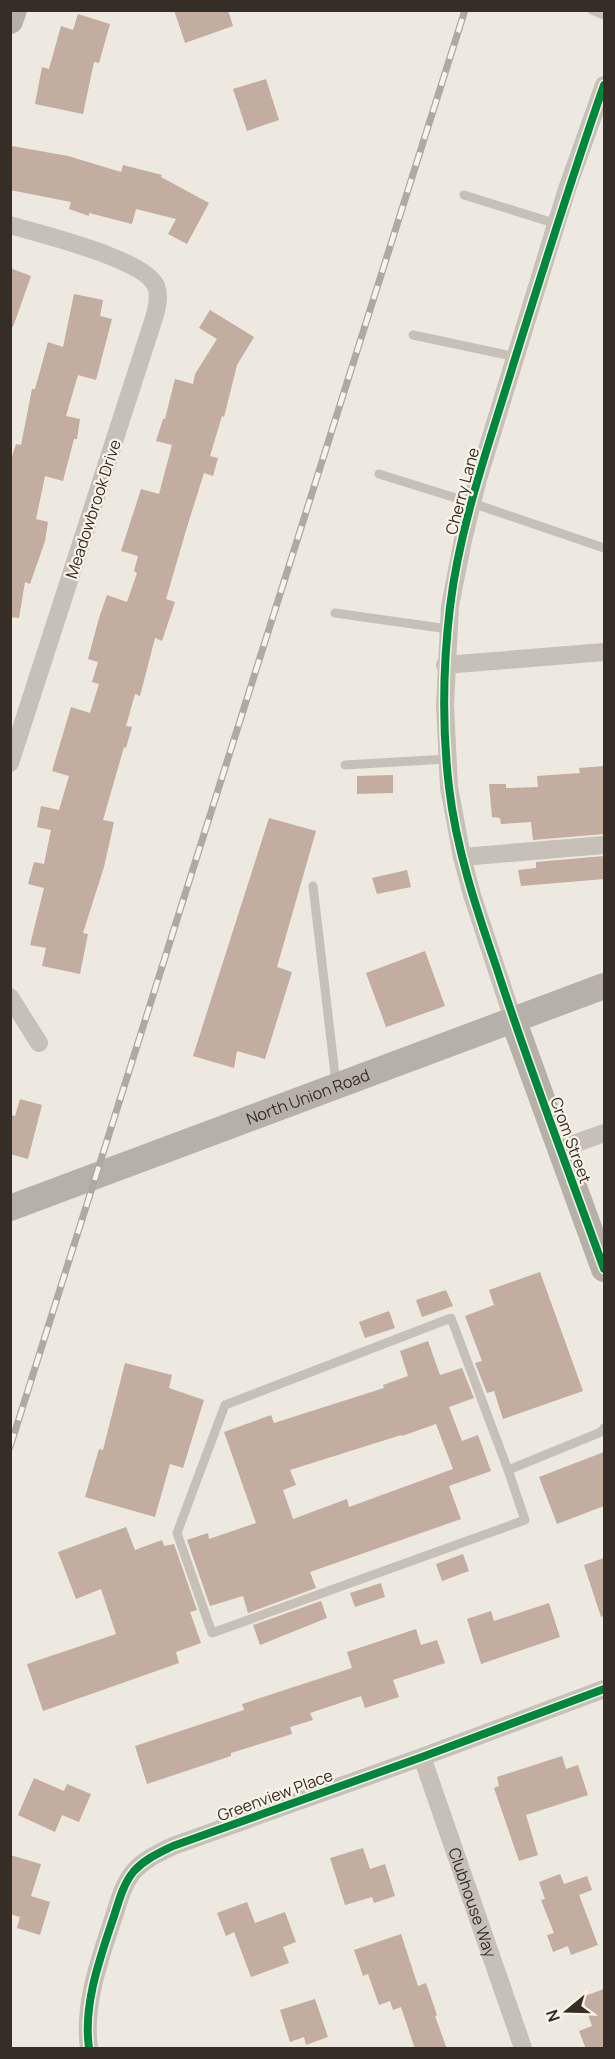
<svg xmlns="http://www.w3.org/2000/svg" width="615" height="2059" font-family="Manrope,sans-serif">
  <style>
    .building { fill: #c2ada0; fill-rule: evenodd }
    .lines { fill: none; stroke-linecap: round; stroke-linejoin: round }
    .lane { stroke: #c6c0b9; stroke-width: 9 }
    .street { stroke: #c6c0b9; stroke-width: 18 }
    .secondary { stroke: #b7b0a9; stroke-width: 26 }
    .rail-casing { stroke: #aea9a3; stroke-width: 7 }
    .rail { stroke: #faf3e7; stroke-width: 4.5; stroke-dasharray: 14; stroke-linecap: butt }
    .cycleway-casing { stroke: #faf3e7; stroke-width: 11 }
    .cycleway { stroke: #00873e; stroke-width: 8 }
    .labels { text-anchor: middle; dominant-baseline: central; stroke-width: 4.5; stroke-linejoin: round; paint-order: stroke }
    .street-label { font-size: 16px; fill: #372d27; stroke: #faf3e7 }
  </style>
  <rect width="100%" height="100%" fill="#ede8e0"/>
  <path class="building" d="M174,10H228L233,26L185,43Z
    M78,14L110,24L99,63L94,62L83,114L35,104L42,67L49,69L61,26L73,30Z
    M266,79L279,120L247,131L233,89Z
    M12,146L68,156L121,172L123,165L162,175L161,177L209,203L187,244L168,234L176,219L136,209L132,224L89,213V216L69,209L71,202L10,190Z
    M10,268L31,276L13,327H10Z
    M74,294L103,300L100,316L112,319L96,380L78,375L66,416L80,419L77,439H74L63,481L45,476L36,519L48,522L45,541L30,584L25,582L19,618L10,617V463L16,444L21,445L32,389H35L48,342L63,347Z
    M210,310L254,337L237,365L224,417L222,416L210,456L218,458L213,476L204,473L187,527L166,599L175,602L162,641L155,638L140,696L135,694L126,726L132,727L126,748L124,747L103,820L114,822L104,867L83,933L88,934L80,974L42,966L46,948L30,945L44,888L28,884L34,862L44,864L51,830L37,827L41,806L59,810L69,776L52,771L71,707L90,713L99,684L92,682L98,662L88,659L99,618L107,595L127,602L137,573L134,571L138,556L121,551L141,489L159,494L172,445L156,441L163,419H165L175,379L193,384L195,374L217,339L199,328Z
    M604,766V834L533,840L531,822L501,824L500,818L492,817L489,784H506V788L538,787L537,776L580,773L579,768Z
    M393,775V793L357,794V776Z
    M269,818L316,831L277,967L292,972L265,1059L237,1051L234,1068L193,1056Z
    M604,856V879L521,886L518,870L536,868V862Z
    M407,870L411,887L377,894L372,878Z
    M425,951L445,1006L386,1027L366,973Z
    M20,1099L42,1105L28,1159L10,1154V1115L15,1116Z
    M540,1272L583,1391L503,1419L494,1391L487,1393L475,1363L482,1361L465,1316L494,1305L489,1290Z
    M446,1290L453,1306L422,1317L416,1300Z
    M389,1311L395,1328L365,1338L359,1322Z
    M428,1341L440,1375L462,1368L474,1398L449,1407L462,1441L478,1435L491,1471L449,1486L461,1519L310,1572L316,1588L248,1613L243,1596L210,1606L187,1540L208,1533L209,1539L256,1523L224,1432L271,1415L274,1423L384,1388L383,1385L408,1376L400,1351ZM436,1424L453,1469L349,1507L347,1499L293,1519L283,1490L296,1485L290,1470L401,1435L402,1436Z
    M125,1363L172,1375L169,1388L204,1400L183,1468L170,1464L155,1517L85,1497L99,1449L103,1450Z
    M604,1452V1506L557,1524L539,1477Z
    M126,1527L135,1550L162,1540L164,1546L174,1544L197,1610L190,1612L201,1643L176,1652L179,1663L43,1711L27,1664L116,1634L101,1589L76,1599L58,1552Z
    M463,1554L469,1571L442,1581L436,1564Z
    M604,1558V1616L601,1617L584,1565Z
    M381,1583L385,1597L355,1607L350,1593Z
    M321,1601L327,1618L260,1645L253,1625Z
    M549,1603L560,1637L481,1664L467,1619L491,1611L494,1621Z
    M416,1629L421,1645L437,1640L445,1663L393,1680L399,1697L365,1708L361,1696L310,1713L313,1720L290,1727L292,1734L231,1753V1756L147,1784L135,1746L244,1710L242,1704L352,1668L347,1652Z
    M562,1756L566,1769L578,1765L588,1795L526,1815L538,1855L519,1861L494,1788L499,1786L497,1777Z
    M34,1778L64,1791L67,1784L91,1794L79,1822L62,1815L55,1832L18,1815Z
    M363,1848L370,1869L385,1864L395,1896L374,1903L372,1897L345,1905L330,1858Z
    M10,1855L41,1864L31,1896L50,1902L40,1935L17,1928L20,1917L10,1914Z
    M560,1874L564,1884L587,1876L592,1890L579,1895L598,1945L571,1955L568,1946L553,1952L547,1935L554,1933L541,1900L545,1899L539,1882Z
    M247,1902L255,1923L285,1912L296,1942L283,1947L289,1963L251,1977L234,1932L226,1936L217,1913Z
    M401,1934L418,1986L426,1983L437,2015L435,2016L447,2049H415L401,2007L393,2010L390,2001L379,2005L368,1974L363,1976L354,1950Z
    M604,1989V2049H586L579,2031L592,2026L582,1997Z
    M315,1999L328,2037L306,2045L304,2037L290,2042L280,2010Z"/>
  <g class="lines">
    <path class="lane" d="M592,10L604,15
      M464,195L557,224
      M413,335L516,357
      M379,474L472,503L604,548
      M335,613L448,629
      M345,765L447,759
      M313,886L336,1083
      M508,1470L451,1318L225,1405L177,1533L212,1633L525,1520L508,1470L601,1432L604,1428"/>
    <g class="street">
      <path d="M10,225C40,234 145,259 156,286C160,296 157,308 154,318L10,763"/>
      <path d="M445,665L604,652"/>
      <path d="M462,857L604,845"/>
      <path d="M10,997L39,1043"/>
      <path d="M513,1019L472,895L462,857L449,787L445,705L450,606L463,540L478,479L567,189L604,85"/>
      <path d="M560,1149L604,1133"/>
      <path id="s1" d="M422,1757L523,2048"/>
      <path d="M89,2048C83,2006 99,1961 112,1922C118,1905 122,1885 134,1871C145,1859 159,1853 173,1846L422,1757L604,1689"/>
    </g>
    <g class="secondary">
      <path d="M10,21L14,10"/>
      <path d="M513,1019L604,1269"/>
      <path id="s2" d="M10,1208L604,986"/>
    </g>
    <g class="rail-casing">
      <path id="rail" d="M10,1447L465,10"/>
    </g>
    <use href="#rail" class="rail"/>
    <g class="cycleway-casing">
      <path id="cycleway" d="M604,85C572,176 543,269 514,362C490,442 460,523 450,607C443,666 442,728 449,787C456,848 476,908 496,966C529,1068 568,1169 604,1269
        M89,2048C83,2006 99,1961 112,1922C118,1905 122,1885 134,1871C145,1859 159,1853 173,1846L422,1757L604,1689"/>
    </g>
    <use href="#cycleway" class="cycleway"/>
  </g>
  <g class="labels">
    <g class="street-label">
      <text transform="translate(462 491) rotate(-75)">Cherry Lane</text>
      <text transform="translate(93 509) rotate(-72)">Meadowbrook Drive</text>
      <text stroke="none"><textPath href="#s2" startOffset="318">North Union Road</textPath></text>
      <text transform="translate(571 1140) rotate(70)">Crom Street</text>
      <text transform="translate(275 1795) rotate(-20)">Greenview Place</text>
      <text stroke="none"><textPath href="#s1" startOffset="154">Clubhouse Way</textPath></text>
    </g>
  </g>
  <rect width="615" height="2059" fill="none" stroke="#372d27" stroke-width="24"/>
  <g transform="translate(567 2011) rotate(251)" stroke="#faf3e7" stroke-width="4.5" paint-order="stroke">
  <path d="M0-4.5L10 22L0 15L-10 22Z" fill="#372d27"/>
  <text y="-9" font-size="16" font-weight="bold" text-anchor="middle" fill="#372d27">N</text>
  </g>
</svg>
